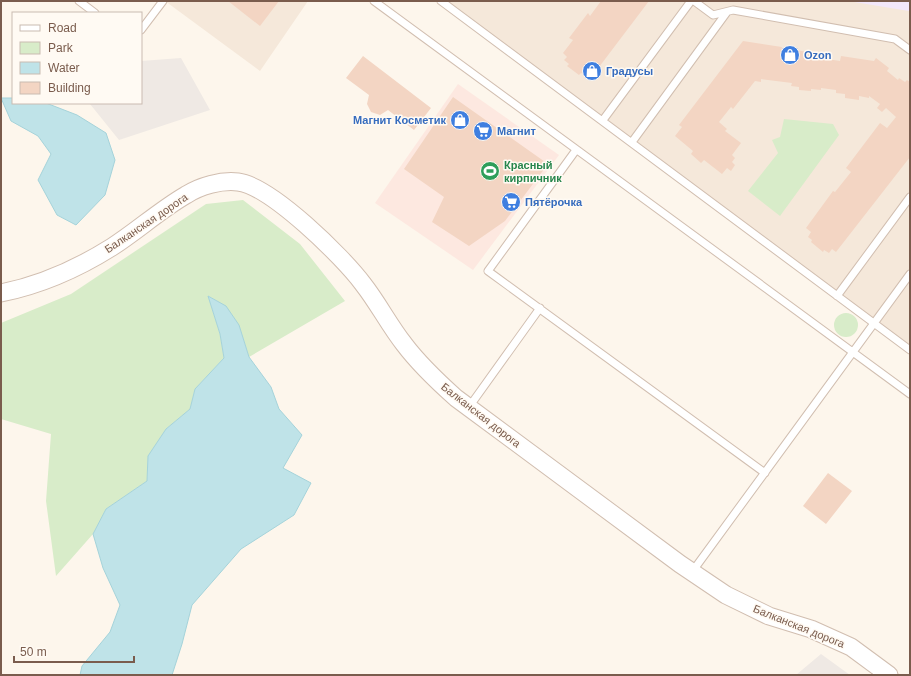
<svg xmlns="http://www.w3.org/2000/svg" width="911" height="676" font-family="Arial,sans-serif">
  <style>
    .residential { fill: #f5e8da }
    .commercial { fill: #fde8e0 }
    .industrial { fill: #efe9e4 }
    .education { fill: #f3e8fa }
    .green { fill: #d8ecc9 }
    .water { fill: #bfe3e8; stroke: #a5d3da }
    .building { fill: #f3d5c3 }
    .lines { fill: none; stroke-linecap: round; stroke-linejoin: round }
    .service-casing { stroke: #d1beb0; stroke-width: 9 }
    .tertiary-casing { stroke: #d1beb0; stroke-width: 19 }
    .service { stroke: #fff; stroke-width: 7 }
    .tertiary { stroke: #fff; stroke-width: 17 }
    .labels { text-anchor: middle; dominant-baseline: central; stroke-width: 3; stroke-linejoin: round; paint-order: stroke }
    .shop-label { font-size: 11px; font-weight: bold; fill: #366cbe; stroke: #fffaf3; text-anchor: start }
    .leisure-label { font-size: 11px; font-weight: bold; fill: #27864d; stroke: #fffaf3; text-anchor: start }
    .street-label { font-size: 11px; fill: #7a5c4d; stroke: #fffaf3 }
  </style>
  <rect width="100%" height="100%" fill="#fdf6ec"/>
  <path class="residential" d="M165,1H308L260,71Z
    M435,1H910V348Z"/>
  <path class="commercial" d="M458,84L559,155L473,270L375,203Z"/>
  <path class="industrial" d="M181,58L210,110L119,140L90,104L91,103H141V61Z
    M821,654L850,675H796Z"/>
  <path class="education" d="M848,1H910V10L909,11Z"/>
  <path class="green" d="M784,119L833,124L839,135L780,216L748,191L778,153L772,140L780,137Z
    M243,200L300,244L345,301L249,357C240,329 237,310 208,296L220,334L224,358L195,389L190,409L166,429L148,456L147,481L106,509L93,534L56,576L46,501L51,434L1,419V323L71,294L206,204Z
    M834 325a12 12 0 1 1 24 0a12 12 0 1 1-24 0Z"/>
  <path class="water" d="M1,98H13V103H46L77,115L106,133L115,160L105,195L76,225L57,215L38,180L51,154L38,136L11,121Z
    M208,296L226,306L239,325L249,357L271,387L279,409L302,435L283,468L311,483L294,515L241,549L192,605L182,644L172,675H80L82,666L110,632L120,605L103,568L93,534L106,509L147,481L148,456L166,429L190,409L195,389L224,358L220,334Z"/>
  <path class="building" d="M228,1H279L260,26Z
    M601,1H649L593,75L589,72L586,76L581,73L579,75L567,66L569,64L564,60L567,57L563,53L573,40L569,38L588,13L590,16Z
    M743,41L782,47L781,51L795,54V50L828,55L827,59L840,61L841,56L874,61L876,58L889,68L887,71L898,80L899,78L905,82L907,80L910,82V157L836,252L832,249L829,253L824,250L823,252L811,242L812,240L808,237L811,232L806,228L833,191L835,192L851,172L846,168L880,123L887,128L896,117L886,108L882,112L877,108L880,104L869,96V98L859,96V100L845,98V94L836,93V90L821,88V90L811,89V91L799,90V87L791,86L792,83L761,79V82L755,81L733,109L731,107L719,122L727,129L725,131L741,143L732,155L735,158L732,162L735,165L731,171L727,168L722,174L704,160L701,163L691,154L693,151L675,136L682,127L679,125Z
    M363,56L431,108L414,130L388,110L380,115L371,112L367,104L369,95L346,78Z
    M453,97L548,164L505,221L469,246L432,222L444,197L404,169Z
    M828,473L852,491L826,524L803,506Z"/>
  <g class="lines">
    <g class="service-casing">
      <path id="service" d="M79,1L95,13
        M374,1L910,394
        M441,1L910,350
        M694,1L713,15L733,10L895,39L910,50
        M141,30L163,1
        M603,120L691,1
        M632,142L727,12
        M576,150L488,271L765,473
        M837,296L910,197
        M469,407L540,308
        M692,572L910,274"/>
    </g>
    <g class="tertiary-casing">
      <path id="tertiary" d="M1,293C41,285 77,269 112,247C137,231 160,210 186,195C200,186 221,180 238,182C271,186 343,257 363,284C378,303 389,325 404,344C419,364 437,381 456,398L680,564L726,595L769,616L811,629L851,647L889,675"/>
    </g>
    <use href="#service" class="service"/>
    <use href="#tertiary" class="tertiary"/>
  </g>
  <defs>
    <g id="shop-disc" transform="scale(1)"><circle r="9.5" fill="#3f7fe0" stroke="#fffaf3"/><path d="M-5-2.5h2.3a2.7 3.5 0 0 1 5.4 0H5L5.5 6h-11ZM-1.5-2.5h3a1.5 2.3 0 0 0-3 0Z" fill="#fff"/></g>
    <g id="supermarket-disc" transform="scale(1)"><circle r="9.5" fill="#3f7fe0" stroke="#fffaf3"/><path d="M-6-5.5h2.5l.6 2H6L4.5 2H-2.5L-4.4-4H-6ZM-1.5 3.2a1.3 1.3 0 1 0 .1 0ZM3 3.2a1.3 1.3 0 1 0 .1 0Z" fill="#fff"/></g>
    <g id="stadium-disc" transform="scale(1)"><circle r="9.5" fill="#2e9e5b" stroke="#fffaf3"/><path d="M0-5a6.5 5 0 1 0 0 10a6.5 5 0 1 0 0-10ZM-3.5-1.8h7v3.6h-7Z" fill="#fff"/></g>
  </defs>
  <g fill-rule="evenodd">
    <use href="#shop-disc" x="790" y="55"/>
    <use href="#shop-disc" x="592" y="71"/>
    <use href="#shop-disc" x="460" y="120"/>
    <use href="#supermarket-disc" x="483" y="131"/>
    <use href="#stadium-disc" x="490" y="171"/>
    <use href="#supermarket-disc" x="511" y="202"/>
  </g>
  <g class="labels">
    <g class="shop-label">
      <text x="804" y="55">Ozon</text>
      <text x="606" y="71">Градусы</text>
      <text x="446" y="120" text-anchor="end">Магнит Косметик</text>
      <text x="497" y="131">Магнит</text>
      <text x="525" y="202">Пятёрочка</text>
    </g>
    <g class="leisure-label">
      <text x="504" y="165">Красный<tspan x="504" dy="13">кирпичник</tspan></text>
    </g>
    <g class="street-label">
      <text transform="translate(146 223) rotate(-34)">Балканская дорога</text>
      <text transform="translate(481 415) rotate(38)">Балканская дорога</text>
      <text transform="translate(799 626) rotate(22)">Балканская дорога</text>
    </g>
  </g>
  <rect width="911" height="676" fill="none" stroke="#7a5c4d" stroke-width="4"/>
  <rect x="12" y="12" width="130" height="92" fill="#fffaf3" stroke="#cabbb1"/>
  <rect x="20" y="25" width="20" height="6" fill="#ffffff" stroke="#cabbb1"/>
  <text x="48" y="32" font-size="12" fill="#7a5c4d">Road</text>
  <rect x="20" y="42" width="20" height="12" fill="#d8ecc9" stroke="#cabbb1"/>
  <text x="48" y="52" font-size="12" fill="#7a5c4d">Park</text>
  <rect x="20" y="62" width="20" height="12" fill="#bfe3e8" stroke="#cabbb1"/>
  <text x="48" y="72" font-size="12" fill="#7a5c4d">Water</text>
  <rect x="20" y="82" width="20" height="12" fill="#f3d5c3" stroke="#cabbb1"/>
  <text x="48" y="92" font-size="12" fill="#7a5c4d">Building</text>
  <path d="M14 656v6h120v-6" fill="none" stroke="#7a5c4d" stroke-width="2"/>
  <text x="20" y="656" font-size="12" fill="#7a5c4d" stroke="#fffaf3" stroke-width="3" paint-order="stroke">50 m</text>
</svg>
